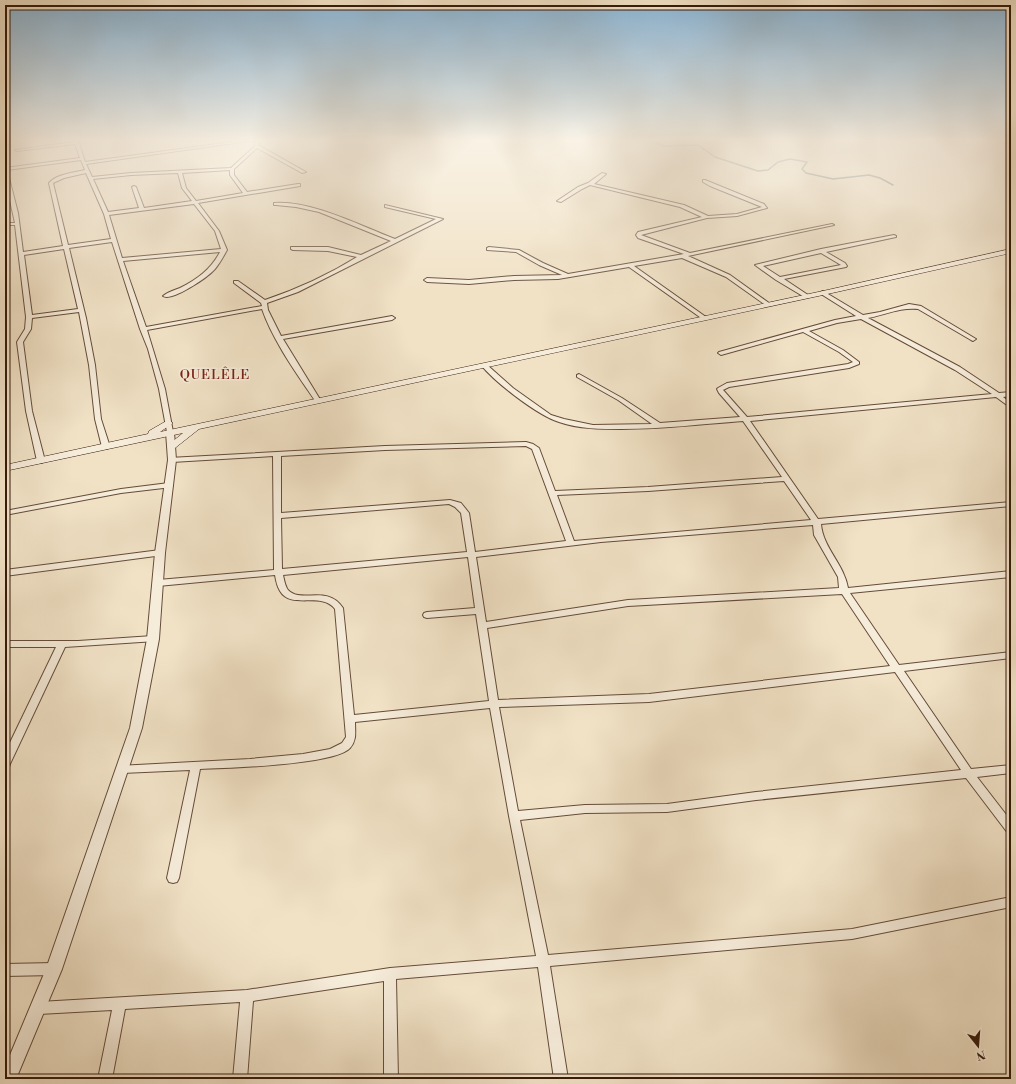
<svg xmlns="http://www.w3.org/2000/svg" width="1016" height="1084" font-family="'Libre Bodoni',serif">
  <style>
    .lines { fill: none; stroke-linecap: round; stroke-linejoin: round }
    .stream { stroke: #757b77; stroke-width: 1.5 }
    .minor-casing { stroke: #654c39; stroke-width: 2 }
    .tertiary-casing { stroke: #654c39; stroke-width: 2 }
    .secondary-casing { stroke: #361a0a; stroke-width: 1 }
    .minor { fill: #f6ecda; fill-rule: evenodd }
    .tertiary { fill: #f6ecda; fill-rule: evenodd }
    .secondary { fill: #f6ecda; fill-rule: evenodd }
    .labels { text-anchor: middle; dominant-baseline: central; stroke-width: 3; stroke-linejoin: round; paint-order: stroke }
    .far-neighbourhood-label { font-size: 13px; letter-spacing: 1px; fill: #7a1f14; stroke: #f6ecda }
  </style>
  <rect width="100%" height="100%" fill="#f1e2c6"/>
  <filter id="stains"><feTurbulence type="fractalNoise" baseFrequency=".005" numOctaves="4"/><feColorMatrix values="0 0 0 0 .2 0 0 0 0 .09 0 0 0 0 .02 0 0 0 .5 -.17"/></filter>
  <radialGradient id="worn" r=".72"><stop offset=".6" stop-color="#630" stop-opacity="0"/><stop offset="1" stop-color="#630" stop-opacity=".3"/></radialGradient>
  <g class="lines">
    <path class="stream" d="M649,140L663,146L698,145L715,157L758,171L768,170L778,162L790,159L807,162L802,169L806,173L833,179L869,175L880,178L893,185"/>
    <g class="minor-casing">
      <path id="minor" d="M74,140H78L85,162L246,140H256L86,164L92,177L131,173L231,168L255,146V142L257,141L259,142L258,145L306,172L302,173L257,148L234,169V175L247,192L298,184H300V186L198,203L219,231L227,250C223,257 220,263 215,269C208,277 172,302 163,296C168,292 175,290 180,288C198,279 211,269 220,252L123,261L146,327L262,306L261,303L234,283V281H238L265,300C297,289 328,275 357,257L328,251L293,250L291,249V247H328L361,255L391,241L319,212L296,207L276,205H274V203C311,200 361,226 395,239L436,219L385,207V205L443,219L298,292L267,303L268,310L281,336L392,316L395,318L392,320L283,339L321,401L320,402H316C297,374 273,341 262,309L147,330L165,389L173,432L170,434L167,432L159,389L148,349L140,329L112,242L69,248L86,318L95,365L101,419L110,447L106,449L102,447L95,419L89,365L79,312L32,318L31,329L23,342L32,411L45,461L41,463L37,461L26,411L17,342L25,329L26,317L15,225H5V223H15L5,178V168L80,158L75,144L17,151L15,150L75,142ZM81,160L85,170C73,173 57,174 49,183L63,246L23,252L18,213L7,170ZM230,170V175L243,193L196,201L186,188L182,173ZM86,173L104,214L111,239L68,245L53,183L64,178ZM178,173L182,188L192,201L144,208L136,187L134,186L132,187L139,208L108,212L93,179L131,175ZM194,204L215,231L221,249L122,258L109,215ZM64,249L78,309L32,315L24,255Z
        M999,140H1004L1011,144V147Z
        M602,173L606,174L594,184L684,205L708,216L737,214L762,207L710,186L703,182V180H705L764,204L767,208L737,216L707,218L641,235L690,253L832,224L834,225L688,256L730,275L769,303V305L767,306L726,277L682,258L634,266L706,317L707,318L704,320L629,267L558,279L514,280L469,284L427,282L424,280L427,278L469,280L514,276L562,275L539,265L516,252L487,250V248L489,247L519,250L543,263L568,274L684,254L638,238L636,235L638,232L702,217L680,207L590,185L582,189L561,202L557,201L578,187L588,183Z
        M894,235L896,236V237L826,252L845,263L847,266L846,267L784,279L808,295V297L806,298L776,280L755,265L821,249ZM821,253L841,265L780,277L763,266Z
        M823,291L863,315L880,312L909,304L921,306L976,339L973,341L971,340L918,309C901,307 884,315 868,318L960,367L999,393L1011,392V396L1003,397L1011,403V408L996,397L750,421L818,519L1011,502V506L821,524C823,548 844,564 848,588L1011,571V577L850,593L899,665L1011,652V658L904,671L971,769L1011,765V773L977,777L1011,821V834L1007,832L966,778L756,800L667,812L585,813L520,820L548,955L852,929L1011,897V907L852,939L550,966L568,1079H554L538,967L396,979L398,1079H384V981L253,1001L247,1079H233L240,1002L125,1009L112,1079H98L112,1010L39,1014L35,1012L33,1008L35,1004L39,1002L247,990L390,968L536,956L509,816L490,708L355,722C355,732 357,740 350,748C335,765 227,768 200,769L179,878L177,882L173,883L169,882L167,878L190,770L122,773L118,772L117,769L118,766L250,759L303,754L330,749L342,743L346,737L335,609C321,591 291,610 280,591C277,586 276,581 275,575L158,586L154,583L158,580L274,570L273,456L172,462H169L168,460L169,458L385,446L526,442L533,444L539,448L555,491L648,487L782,477L743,421C703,424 662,429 622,429C601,429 579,429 559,422C537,415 496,383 481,365L482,364H486L513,388L551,415L564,419L593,425L652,424L618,400L577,377V375L579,374L622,398L660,423L740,417L719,393L717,389L718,388L727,383L848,364L853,362L839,352L803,332L721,355L718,353L719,352L835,320L856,316L821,294V292ZM861,319L955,370L992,394L747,417L724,391L723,390L729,387L849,368L859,364V362L843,350L809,331L837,323ZM526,446L532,449L566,541L475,552L469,513L461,503L450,500L281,513V456L385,450ZM784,481L811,520L574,541L557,495L648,491ZM449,504L455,507L461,513L467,552L282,569L281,518ZM813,525L814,535L838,577L839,588L628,600L486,622L476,557L601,542ZM468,557L475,608L427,612L424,613L423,615L424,617L427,618L476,614L489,701L354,715L343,608C327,584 301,604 288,590C285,586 284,579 283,575ZM842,594L890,666L649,694L498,700L487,628L628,606ZM895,672L961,770L756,792L667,804L585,805L518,811L499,707L649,702Z
        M169,483H172L173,485L172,487L121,493L5,515V511L121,489Z
        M160,550L164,553L163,555L5,576V570Z
        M153,636L156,637L157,639L156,641L65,647L10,764L9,767L5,768V753L56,647H5V641H78Z
        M54,963L58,965L60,969L58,973L54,975L5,976V964Z"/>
    </g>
    <g class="tertiary-casing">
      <path id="tertiary" d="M170,429L174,432L176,460L165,553L159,639L142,728L62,969L16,1079H5V1067L46,969L130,728L147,639L155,553L168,460L166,432Z"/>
    </g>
    <g class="secondary-casing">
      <path id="secondary" d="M1011,249V253L823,295L199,429L175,448L172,449L167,446L183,433L5,471V465L148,434L149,431L168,420L173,423L160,432L823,291Z"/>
    </g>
    <use href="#minor" class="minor"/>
    <use href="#tertiary" class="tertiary"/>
    <use href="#secondary" class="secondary"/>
  </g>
  <linearGradient id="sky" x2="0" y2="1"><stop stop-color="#8bb7d8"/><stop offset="0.48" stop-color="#f9f2e5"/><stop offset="1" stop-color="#f9f2e5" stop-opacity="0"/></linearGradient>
  <rect width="1016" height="292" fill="url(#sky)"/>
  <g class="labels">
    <g class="far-neighbourhood-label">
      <text x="215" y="375">QUELÊLE</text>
    </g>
  </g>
  <rect width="1016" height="1084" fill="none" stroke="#f1e2c6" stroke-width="20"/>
  <rect x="6" y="6" width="1004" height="1072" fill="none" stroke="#361a0a" stroke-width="2"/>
  <rect x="10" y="10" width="996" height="1064" fill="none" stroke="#361a0a"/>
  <g transform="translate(978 1046) rotate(163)" stroke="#f6ecda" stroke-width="3" paint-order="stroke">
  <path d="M0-3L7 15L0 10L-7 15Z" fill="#361a0a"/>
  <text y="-6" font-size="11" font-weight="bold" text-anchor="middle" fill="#361a0a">N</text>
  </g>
  <rect width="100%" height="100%" filter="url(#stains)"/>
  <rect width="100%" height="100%" fill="url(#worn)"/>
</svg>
